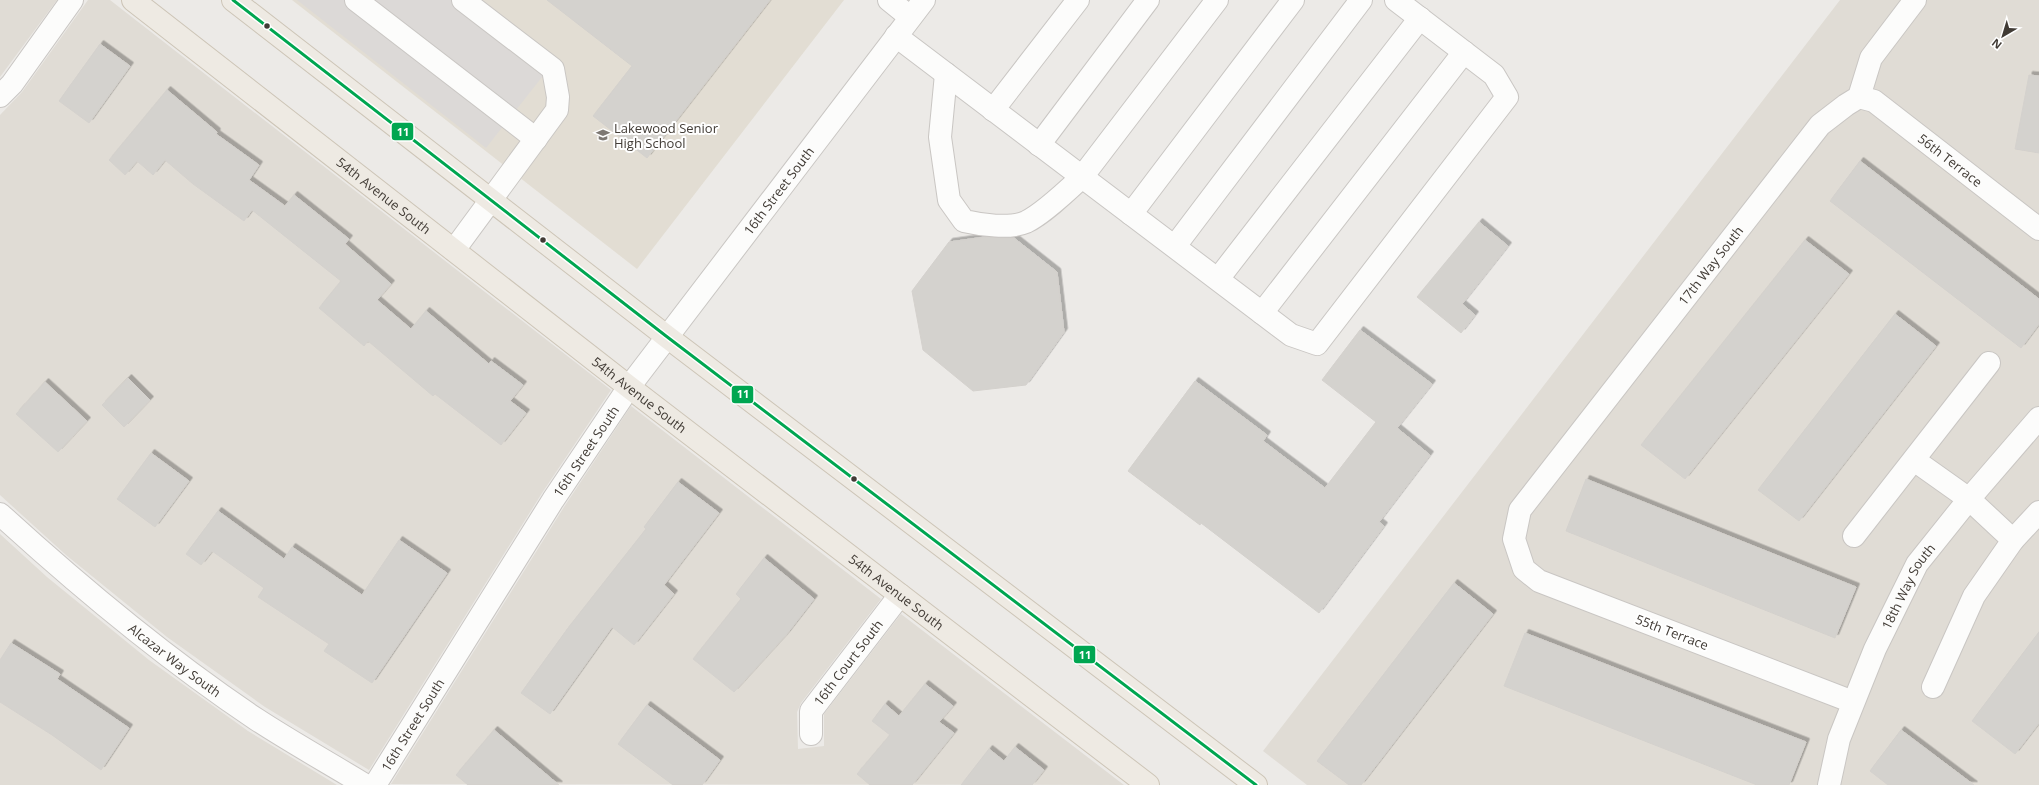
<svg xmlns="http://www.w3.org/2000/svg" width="2039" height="785" font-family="'Open Sans',sans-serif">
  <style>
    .residential { fill: #e0dcd5 }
    .education { fill: #e2ddd3 }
    .parking { fill: #dcd9d7 }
    .building { fill: #d4d2ce; stroke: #d4d1cd; filter: url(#shadow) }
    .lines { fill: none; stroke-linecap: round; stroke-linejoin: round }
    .minor-casing { stroke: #c9c6c3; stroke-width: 24 }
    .major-casing { stroke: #cdc5b7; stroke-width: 24 }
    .minor { stroke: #fcfcfb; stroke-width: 22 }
    .major { stroke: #eeeae3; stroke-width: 22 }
    .bus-1-casing { stroke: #fff; stroke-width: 6 }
    .bus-1 { stroke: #00a651; stroke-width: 3 }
    .bus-dot { fill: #413b35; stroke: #fff; stroke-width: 1.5 }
    .labels { text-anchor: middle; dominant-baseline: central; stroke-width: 4; stroke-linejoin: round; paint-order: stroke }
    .poi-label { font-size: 13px; fill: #413b35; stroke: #fff; text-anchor: start }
    .street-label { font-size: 13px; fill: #413b35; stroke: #fff }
    .line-badge { stroke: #fff; stroke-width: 1.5 }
    .badge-label { font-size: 11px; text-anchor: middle; font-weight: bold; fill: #fff }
  </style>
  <defs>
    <filter id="shadow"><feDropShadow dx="3.5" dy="-3.5" stdDeviation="0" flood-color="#0004"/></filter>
  </defs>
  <rect width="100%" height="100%" fill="#eceae7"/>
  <path class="residential" d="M0,0H57L0,77Z
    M88,0H110L611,390L542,493L369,770L265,707L167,637L66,555L0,495V115L22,92Z
    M1840,0H2039V785H1307L1263,751Z
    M631,406L881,599L801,703L797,712L798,749L824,746V714L901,614L1124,785L391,784L564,507Z
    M0,534L47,577L149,660L248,731L337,785H0Z"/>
  <path class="education" d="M292,0H844L637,269Z"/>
  <path class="parking" d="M297,0H454L546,72L486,148Z"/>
  <path class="building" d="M547,0H770L647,158L593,116L632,66Z
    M100,44L130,66L89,123L59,101Z
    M2029,75L2039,76V153L2015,149Z
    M167,90L217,132L216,134L259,165L249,180L285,206L294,195L349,239L345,244L391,284L377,300L411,329L426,311L489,364L491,361L523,385L510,401L526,413L501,445L435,394L433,396L368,341L364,346L319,308L341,281L252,210L244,221L193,184L165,160L153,175L137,161L125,175L109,160Z
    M1860,161L2039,299V324L2021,348L1830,201Z
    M1479,222L1508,246L1462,304L1475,315L1461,333L1417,297Z
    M985,237L1014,238L1057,272L1064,332L1026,385L973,391L923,350L912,291L949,242Z
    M1805,240L1849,274L1685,479L1641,445Z
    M1895,314L1936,346L1799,521L1758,490Z
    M1360,330L1432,384L1397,428L1430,455L1379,522L1384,526L1319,613L1201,523L1200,525L1128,471L1195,381L1267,435L1263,441L1325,488L1376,422L1322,380Z
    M128,378L150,400L124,427L102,405Z
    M45,382L87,421L58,452L16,414Z
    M151,453L189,481L155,527L117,499Z
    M1586,479L1856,587L1835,638L1566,531Z
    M678,482L719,513L664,585L674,594L634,645L612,627L550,714L521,693L568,628L646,529L644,527Z
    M218,511L284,559L292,547L362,595L399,540L447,573L372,683L324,651L329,644L258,597L264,588L212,551L201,565L186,554Z
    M764,558L814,599L786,635L734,692L693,659L741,599L736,594Z
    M1454,583L1493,614L1361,785H1349L1317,761Z
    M2039,632V723L2015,754L1972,721Z
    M1525,633L1806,742L1789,785H1757L1504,686Z
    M11,643L60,674L57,679L129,728L101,770L52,735L0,702V660Z
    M925,684L953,706L939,722L954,733L912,785H870L857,774L890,735L872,721L885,704L899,716Z
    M647,705L720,760L702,785H673L618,744Z
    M494,730L559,785H468L456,775Z
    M1901,730L1974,785H1888L1870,771Z
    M1015,747L1044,770L1032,785H961L989,749L1004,761Z"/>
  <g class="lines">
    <g class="minor-casing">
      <g id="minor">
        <path d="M356,0L536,139"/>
        <path d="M889,0L910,17"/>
        <path d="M896,36L1291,335L1317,344L1507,97L1494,75L1396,0"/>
        <path d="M946,74L940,137L949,200L964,221C981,225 1010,229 1026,222C1043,214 1068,190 1082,177L1217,0"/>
        <path d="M0,96L12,84L72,0"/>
        <path id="s1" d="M1859,97L1874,101L2039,229"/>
        <path d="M993,110L1078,0"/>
        <path d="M1039,145L1148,0"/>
        <path d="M1131,214L1293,0"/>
        <path d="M1175,246L1361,0"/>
        <path d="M454,250L557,110L558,97L553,69L463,0"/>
        <path d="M1218,279L1420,18"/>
        <path d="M1262,313L1464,52"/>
        <path d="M1914,460L1969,499L2013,540"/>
        <path id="s2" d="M0,514C81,588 165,658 256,719C291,742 329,763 365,785"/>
        <path d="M1854,536L1989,363"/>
        <path d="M1933,687L1974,596L2013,540L2039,512"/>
        <path id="s3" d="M1853,702L1539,581L1524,569L1514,539L1520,510L1820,125L1846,105L1859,97L1871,58L1915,0"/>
        <path id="s4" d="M811,734V711L900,595"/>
        <path id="s5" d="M375,785L553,500L629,387L924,0"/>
        <path id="s6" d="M1829,785L1839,739L1875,649L1917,564L1969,499L2039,418"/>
      </g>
    </g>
    <g class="major-casing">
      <g id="major">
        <path id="s7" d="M133,0L629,387L1148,785"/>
        <path d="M233,0L666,336L1256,785"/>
      </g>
    </g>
    <use href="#minor" class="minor"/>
    <use href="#major" class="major"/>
    <g class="bus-1-casing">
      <path id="bus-1" d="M233,0L666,336L1256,785"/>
    </g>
    <use href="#bus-1" class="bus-1"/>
  </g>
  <defs>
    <g id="school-bare" transform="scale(1.08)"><path d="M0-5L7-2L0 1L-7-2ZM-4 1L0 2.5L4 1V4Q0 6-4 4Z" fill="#7d7873" stroke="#fff" stroke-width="2.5" paint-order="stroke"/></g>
  </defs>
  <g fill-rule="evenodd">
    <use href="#school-bare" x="603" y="135"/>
  </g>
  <g class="bus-dot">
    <circle cx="267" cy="26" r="3.5"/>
    <circle cx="543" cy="240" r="3.5"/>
    <circle cx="854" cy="479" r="3.5"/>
  </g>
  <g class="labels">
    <g class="poi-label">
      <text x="614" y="128">Lakewood Senior<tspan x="614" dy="15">High School</tspan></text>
    </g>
    <g class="street-label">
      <text stroke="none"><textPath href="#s1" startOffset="112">56th Terrace</textPath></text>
      <text stroke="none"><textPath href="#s5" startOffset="719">16th Street South</textPath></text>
      <text stroke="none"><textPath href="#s7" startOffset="318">54th Avenue South</textPath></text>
      <text stroke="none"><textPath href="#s3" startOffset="727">17th Way South</textPath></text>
      <text stroke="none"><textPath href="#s7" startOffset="642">54th Avenue South</textPath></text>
      <text stroke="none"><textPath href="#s5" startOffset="395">16th Street South</textPath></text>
      <text stroke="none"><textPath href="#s6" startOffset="215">18th Way South</textPath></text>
      <text stroke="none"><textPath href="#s7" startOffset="966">54th Avenue South</textPath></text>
      <text transform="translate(1672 632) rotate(21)">55th Terrace</text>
      <text stroke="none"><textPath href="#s2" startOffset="228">Alcazar Way South</textPath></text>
      <text stroke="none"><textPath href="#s4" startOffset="84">16th Court South</textPath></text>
      <text stroke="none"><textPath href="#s5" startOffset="71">16th Street South</textPath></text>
    </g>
  </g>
  <g class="line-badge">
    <rect x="391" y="122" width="23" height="19" rx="4" fill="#00a651"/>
    <rect x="731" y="385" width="23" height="19" rx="4" fill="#00a651"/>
    <rect x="1073" y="645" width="23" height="19" rx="4" fill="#00a651"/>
  </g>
  <g class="badge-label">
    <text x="403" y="136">11</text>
    <text x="743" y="398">11</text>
    <text x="1085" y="659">11</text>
  </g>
  <g transform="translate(2003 36) rotate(218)" stroke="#ffffff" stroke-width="3" paint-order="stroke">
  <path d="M0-3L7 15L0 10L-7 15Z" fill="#413b35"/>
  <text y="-6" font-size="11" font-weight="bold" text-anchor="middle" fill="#413b35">N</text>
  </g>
</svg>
